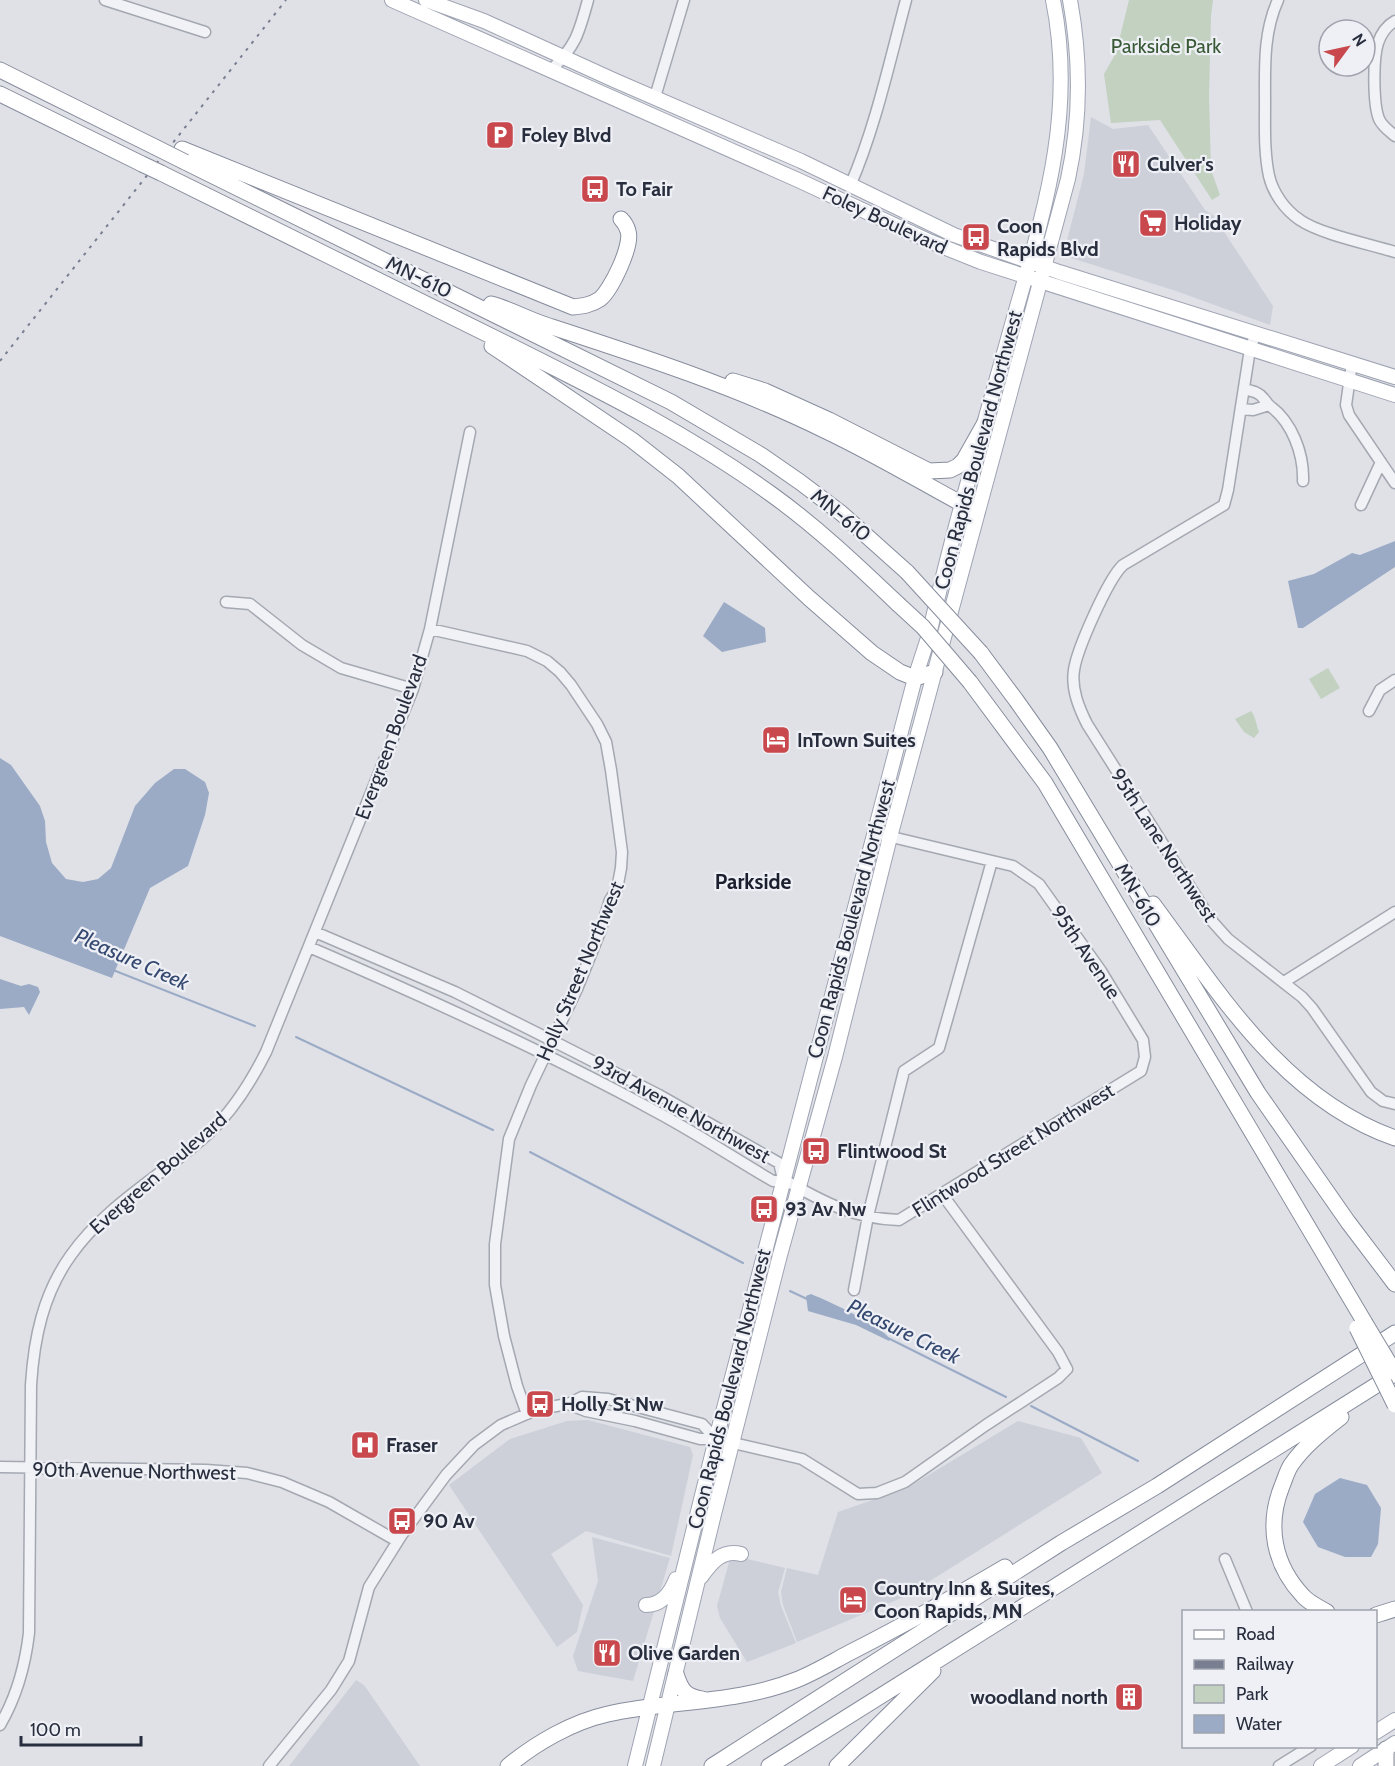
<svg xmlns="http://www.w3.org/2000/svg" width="1395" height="1766" font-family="Cabin,sans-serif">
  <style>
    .built { fill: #cdd0d9 }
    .green { fill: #c2d1c0 }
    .water { fill: #9babc6 }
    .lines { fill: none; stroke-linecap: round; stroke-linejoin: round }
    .stream { stroke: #9babc6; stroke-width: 2 }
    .minor-casing { stroke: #a4a8b1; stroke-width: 13 }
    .major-casing { stroke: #9fa4b3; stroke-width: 16 }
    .highway-casing { stroke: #878d9d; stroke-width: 17 }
    .minor { stroke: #f1f2f6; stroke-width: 10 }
    .major { stroke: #fff; stroke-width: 14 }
    .highway { stroke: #fff; stroke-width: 15 }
    .rail { stroke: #797f90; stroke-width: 2; stroke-dasharray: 3 6; stroke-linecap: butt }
    .highway-bridge-casing { stroke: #878d9d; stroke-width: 17; stroke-linecap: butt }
    .highway-bridge { stroke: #fff; stroke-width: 15 }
    .labels { text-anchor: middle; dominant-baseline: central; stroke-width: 4.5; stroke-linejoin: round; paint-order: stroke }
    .park-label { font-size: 20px; fill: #395936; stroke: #eef0f5 }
    .poi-label { font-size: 20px; font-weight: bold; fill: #282e3e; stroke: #eef0f5; text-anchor: start }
    .street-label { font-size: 20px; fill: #282e3e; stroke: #eef0f5 }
    .neighbourhood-label { font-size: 21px; font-weight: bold; fill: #1b1f2e; stroke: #eef0f5 }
    .water-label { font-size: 21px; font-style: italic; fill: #344870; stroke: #eef0f5 }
  </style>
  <rect width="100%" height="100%" fill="#dfe1e7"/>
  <path class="built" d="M1091,117L1113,129L1148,125L1205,210L1213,215L1273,306L1270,325L1176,291L1065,256H1067L1064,252L1084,174Z
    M588,1420L690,1447L693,1455L671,1556L586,1531L551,1554L583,1605L577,1632L557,1647L449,1485L510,1439L567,1421Z
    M1018,1421L1081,1438L1102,1473L906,1596L797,1642L783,1605L781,1592L787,1568L818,1575L838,1512L907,1488Z
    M592,1537L670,1558L633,1681L578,1671L573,1656L598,1581Z
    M731,1555L785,1568L778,1592L781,1606L796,1643L747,1662L720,1618L717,1606Z
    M356,1680L364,1685L420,1766H289Z"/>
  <path class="green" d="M1129,0H1213L1211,16L1209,97L1211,170L1220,195L1212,200L1160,120L1111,123L1104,74L1116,53Z
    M1328,668L1340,688L1321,699L1309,679Z
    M1251,711C1256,717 1256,725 1259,732L1254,738L1244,732L1235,719Z"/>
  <path class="water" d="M1395,541V567L1303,628H1298L1288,581L1314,574L1352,553L1360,555Z
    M724,602L765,628L766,642L722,652L703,636Z
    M0,758L11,765L40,806L45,821L46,842L52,863L66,879L83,882L98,879L111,868L135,806L155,783L174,769H185L205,782L209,793L205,815L188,866L150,888L112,978L0,936Z
    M0,979L21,986L29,984L38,987L40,992L29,1015L24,1007L0,1009Z
    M811,1294C830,1302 879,1324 890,1339L889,1341L856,1325L808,1311L806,1296Z
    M1340,1478L1367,1485L1381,1508L1378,1544L1371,1557H1345L1318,1547L1303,1522L1315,1494Z"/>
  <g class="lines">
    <path class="stream" d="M113,970L255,1026
      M296,1037L493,1130
      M530,1152L743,1263
      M790,1291L807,1299
      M888,1338L1006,1397
      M1031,1406L1138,1461"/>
    <g class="minor-casing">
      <path id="minor" d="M105,0L205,32
        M1278,0C1263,33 1265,68 1265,103C1265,128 1264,152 1269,176C1273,193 1285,210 1300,220C1320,234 1369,244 1395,252
        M1395,21C1386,26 1381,34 1378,43C1373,58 1373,104 1379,119C1382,126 1389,131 1395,136
        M551,70C576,46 579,33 588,0
        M655,97L684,0
        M850,186C875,129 890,60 906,0
        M1256,333L1250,349L1228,490L1224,505L1123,565C1108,579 1077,649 1074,670C1071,689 1079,708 1087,724L1211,920L1228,939L1302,997L1312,1008L1371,1092L1383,1101L1395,1104
        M1352,363L1346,405L1349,415L1395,483
        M1244,389C1252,391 1259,392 1264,399C1267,402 1267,404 1270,406C1292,422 1304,454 1303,481
        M1241,409L1253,410L1269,405
        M1361,505L1381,462
        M226,602L250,604L302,645L341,668L413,689
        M430,629L527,651L547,661L560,672L571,685L597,724L606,742L611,770L622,852L621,868L617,889L610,900L600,932L577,989L531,1085L509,1139L495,1244V1285L504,1336L517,1386L527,1414
        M1369,711L1380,690L1395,680
        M315,932L455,992L553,1041L659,1095L779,1163L783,1179
        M309,947C425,997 540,1049 651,1109C693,1131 732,1157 773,1181L783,1179
        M1284,982L1395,912
        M783,1179C821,1201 854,1219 899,1220L1141,1071L1145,1057L1143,1040L1101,971L1039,884L1013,866L875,833
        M854,1290L868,1216L904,1071L939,1048L992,861
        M568,1404L586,1411L635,1421L700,1439H716L802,1459L858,1494L877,1493L905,1482L986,1425L1058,1378L1067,1369L1058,1352L942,1194
        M0,1467L206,1470L247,1473L282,1482L329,1502L397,1541
        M1225,1559L1247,1612
        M0,1725C17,1696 25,1667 29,1633L31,1385C34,1338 43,1294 71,1255C106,1205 163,1175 208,1134C233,1111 251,1082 266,1052L413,689L430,629L470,432
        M269,1766L331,1690L349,1661L369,1587L401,1536L446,1475L474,1445L501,1425L538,1409L568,1404L582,1397L608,1399L702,1424L716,1439
        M1279,1766L1311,1746"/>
    </g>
    <g class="major-casing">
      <path id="major" d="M392,0L798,180L931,242L981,262L1395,395
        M426,0L484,21L616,81L801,161L954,235L1059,272L1395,377
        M701,1577C711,1563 722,1549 741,1554
        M646,1605C662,1605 671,1592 676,1579
        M1376,1732L1395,1720
        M635,1766L716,1439L915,678L929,635C951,538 979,442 1006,346C1038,229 1078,123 1053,0
        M653,1766L714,1514L780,1255L835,1057L890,837L1068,179C1081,119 1081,60 1070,0
        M1321,1766L1352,1746
        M1360,1766L1395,1743"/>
    </g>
    <g class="highway-casing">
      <path id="highway" d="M0,70L155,147
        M0,94L142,164
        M182,149L573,307C583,306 591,305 600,299C611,290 633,245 628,231C627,227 624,222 621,219
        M185,162L671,402L761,455L800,482L841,513L907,572
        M161,173C275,230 389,285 503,342C595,388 687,433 771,494C817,527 857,565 898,604
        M491,304C510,309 527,319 546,325C641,356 734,386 824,430C877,455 926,485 977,512
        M492,346L632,440L678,476L809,598L872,653L900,672L915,678L935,672
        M733,381L765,391L829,420L929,471L950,470L958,466L964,460L986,421
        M981,653L1016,700L1050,748L1258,1093L1348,1222L1395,1284
        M970,682L1045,783L1365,1323
        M1153,904C1220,994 1284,1099 1395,1138
        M1327,1612C1319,1607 1309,1603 1303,1596C1274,1565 1266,1526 1282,1486C1285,1479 1287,1471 1291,1465C1304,1446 1323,1431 1341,1417
        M1376,1615L1395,1609
        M676,1674C681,1690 685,1696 702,1699
        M508,1766C536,1743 572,1722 608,1714C670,1700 736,1704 796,1680C814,1673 832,1662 849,1653C902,1626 954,1597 1005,1567
        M712,1766L1061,1543L1157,1486L1395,1333
        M769,1766L1394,1374
        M837,1766L933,1671
        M1386,1766V1749"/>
    </g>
    <use href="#minor" class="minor"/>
    <use href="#major" class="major"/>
    <use href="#highway" class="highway"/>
    <path class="rail" d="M0,361L286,0"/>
    <g class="highway-bridge-casing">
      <path id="highway-bridge" d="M155,147L185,162
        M142,164L161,173
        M907,572L981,653
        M898,604L923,627L970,682
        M1365,1323L1395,1373
        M1357,1328L1395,1405"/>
    </g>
    <use href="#highway-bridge" class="highway-bridge"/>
  </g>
  <defs>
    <g id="parking-square" transform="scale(1.5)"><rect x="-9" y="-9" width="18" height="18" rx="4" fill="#c8484d" stroke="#eef0f5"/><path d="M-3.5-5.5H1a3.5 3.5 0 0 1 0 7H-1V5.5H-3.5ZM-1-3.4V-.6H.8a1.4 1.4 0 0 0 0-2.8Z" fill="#fff"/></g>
    <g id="restaurant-square" transform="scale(1.5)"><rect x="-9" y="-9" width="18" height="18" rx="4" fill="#c8484d" stroke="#eef0f5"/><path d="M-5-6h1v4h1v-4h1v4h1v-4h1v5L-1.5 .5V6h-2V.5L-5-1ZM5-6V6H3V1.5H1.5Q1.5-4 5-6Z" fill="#fff"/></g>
    <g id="bus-square" transform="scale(1.5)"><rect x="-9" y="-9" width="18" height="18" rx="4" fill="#c8484d" stroke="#eef0f5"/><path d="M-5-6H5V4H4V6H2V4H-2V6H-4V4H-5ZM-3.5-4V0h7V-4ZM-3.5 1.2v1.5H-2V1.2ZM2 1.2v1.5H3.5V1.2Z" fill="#fff"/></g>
    <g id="supermarket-square" transform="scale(1.5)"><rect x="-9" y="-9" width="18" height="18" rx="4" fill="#c8484d" stroke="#eef0f5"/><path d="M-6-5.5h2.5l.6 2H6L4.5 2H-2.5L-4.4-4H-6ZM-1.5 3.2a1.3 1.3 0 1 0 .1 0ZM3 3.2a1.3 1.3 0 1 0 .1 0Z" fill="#fff"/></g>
    <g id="hotel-square" transform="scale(1.5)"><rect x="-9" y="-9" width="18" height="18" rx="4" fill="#c8484d" stroke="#eef0f5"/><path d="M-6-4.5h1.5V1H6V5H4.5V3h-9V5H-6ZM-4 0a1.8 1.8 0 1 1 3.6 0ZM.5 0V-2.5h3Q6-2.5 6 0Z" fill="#fff"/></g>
    <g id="hospital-square" transform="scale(1.5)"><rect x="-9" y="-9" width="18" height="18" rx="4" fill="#c8484d" stroke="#eef0f5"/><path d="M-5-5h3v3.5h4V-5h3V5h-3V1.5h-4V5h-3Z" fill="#fff"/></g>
    <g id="building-square" transform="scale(1.5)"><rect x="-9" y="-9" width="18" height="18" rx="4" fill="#c8484d" stroke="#eef0f5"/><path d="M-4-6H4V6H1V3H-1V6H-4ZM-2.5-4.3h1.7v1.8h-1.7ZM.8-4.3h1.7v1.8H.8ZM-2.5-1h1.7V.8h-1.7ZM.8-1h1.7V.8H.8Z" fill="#fff"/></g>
  </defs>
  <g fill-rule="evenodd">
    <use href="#parking-square" x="500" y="135"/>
    <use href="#restaurant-square" x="1126" y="164"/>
    <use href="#bus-square" x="595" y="189"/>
    <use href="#supermarket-square" x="1153" y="223"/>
    <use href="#bus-square" x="976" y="237"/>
    <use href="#hotel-square" x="776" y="740"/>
    <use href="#bus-square" x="816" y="1151"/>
    <use href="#bus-square" x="764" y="1209"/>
    <use href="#bus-square" x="540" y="1404"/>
    <use href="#hospital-square" x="365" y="1445"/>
    <use href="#bus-square" x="402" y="1521"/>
    <use href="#hotel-square" x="853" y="1600"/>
    <use href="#restaurant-square" x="607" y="1653"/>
    <use href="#building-square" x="1129" y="1697"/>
  </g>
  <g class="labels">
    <g class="park-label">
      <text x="1166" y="46">Parkside Park</text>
    </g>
    <g class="poi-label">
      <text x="521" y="135">Foley Blvd</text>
      <text x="1147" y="164">Culver's</text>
      <text x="616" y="189">To Fair</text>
      <text x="1174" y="223">Holiday</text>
      <text x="997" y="226">Coon<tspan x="997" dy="23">Rapids Blvd</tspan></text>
      <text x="797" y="740">InTown Suites</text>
      <text x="837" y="1151">Flintwood St</text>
      <text x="785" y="1209">93 Av Nw</text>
      <text x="561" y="1404">Holly St Nw</text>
      <text x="386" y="1445">Fraser</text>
      <text x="423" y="1521">90 Av</text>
      <text x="874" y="1588">Country Inn &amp; Suites,<tspan x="874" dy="23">Coon Rapids, MN</tspan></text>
      <text x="628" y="1653">Olive Garden</text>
      <text x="1108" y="1697" text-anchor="end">woodland north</text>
    </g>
    <g class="street-label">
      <text transform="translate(885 220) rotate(25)">Foley Boulevard</text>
      <text transform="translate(419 277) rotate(26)">MN-610</text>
      <text transform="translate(978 450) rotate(-75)">Coon Rapids Boulevard Northwest</text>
      <text transform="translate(841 515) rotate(39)">MN-610</text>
      <text transform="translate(391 737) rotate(-70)">Evergreen Boulevard</text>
      <text transform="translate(1164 845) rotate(57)">95th Lane Northwest</text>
      <text transform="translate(1138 895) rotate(59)">MN-610</text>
      <text transform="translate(851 919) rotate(-75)">Coon Rapids Boulevard Northwest</text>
      <text transform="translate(1086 952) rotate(56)">95th Avenue</text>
      <text transform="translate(580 971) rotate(-67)">Holly Street Northwest</text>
      <text transform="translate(681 1109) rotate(29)">93rd Avenue Northwest</text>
      <text transform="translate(1013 1150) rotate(-32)">Flintwood Street Northwest</text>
      <text transform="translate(158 1173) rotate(-41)">Evergreen Boulevard</text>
      <text transform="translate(729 1389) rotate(-76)">Coon Rapids Boulevard Northwest</text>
      <text transform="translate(134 1471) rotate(1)">90th Avenue Northwest</text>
    </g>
    <g class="neighbourhood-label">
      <text x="753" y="881">Parkside</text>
    </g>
    <g class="water-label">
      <text transform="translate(132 959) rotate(24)">Pleasure Creek</text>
      <text transform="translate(904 1331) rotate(26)">Pleasure Creek</text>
    </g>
  </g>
  <rect x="1182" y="1610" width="195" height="138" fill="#eef0f5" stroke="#9fa2ac" stroke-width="1.5"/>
  <rect x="1194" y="1630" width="30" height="9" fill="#ffffff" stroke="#9fa2ac" stroke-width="1.5"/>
  <text x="1236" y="1640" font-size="18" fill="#282e3e">Road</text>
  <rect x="1194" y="1660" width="30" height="9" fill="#797f90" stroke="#9fa2ac" stroke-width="1.5"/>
  <text x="1236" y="1670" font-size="18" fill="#282e3e">Railway</text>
  <rect x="1194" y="1685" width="30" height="18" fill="#c2d1c0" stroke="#9fa2ac" stroke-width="1.5"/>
  <text x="1236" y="1700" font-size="18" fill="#282e3e">Park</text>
  <rect x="1194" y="1715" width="30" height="18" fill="#9babc6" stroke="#9fa2ac" stroke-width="1.5"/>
  <text x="1236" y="1730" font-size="18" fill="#282e3e">Water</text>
  <g transform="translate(1347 48) rotate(57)"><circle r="28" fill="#eef0f5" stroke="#9fa2ac" stroke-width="1.5"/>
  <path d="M0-4.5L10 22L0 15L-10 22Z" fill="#c8484d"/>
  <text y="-9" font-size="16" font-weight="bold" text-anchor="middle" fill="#282e3e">N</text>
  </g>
  <path d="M21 1736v9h120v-9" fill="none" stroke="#282e3e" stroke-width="3"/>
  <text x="30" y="1736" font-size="18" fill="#282e3e" stroke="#eef0f5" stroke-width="4.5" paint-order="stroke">100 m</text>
</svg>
